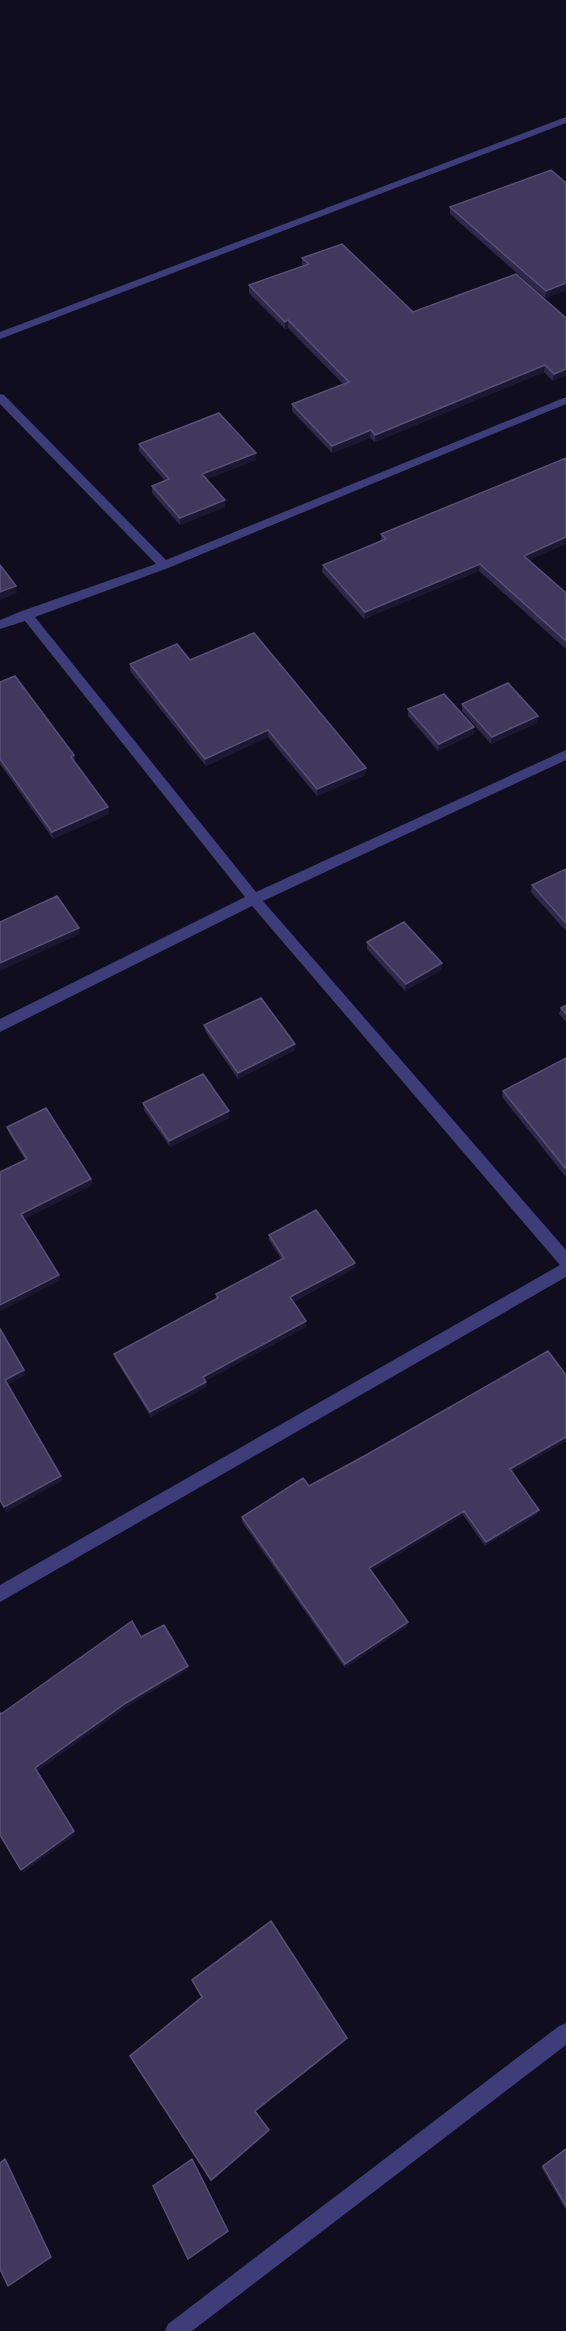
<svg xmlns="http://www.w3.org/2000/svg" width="566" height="2331" font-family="'Exo 2',sans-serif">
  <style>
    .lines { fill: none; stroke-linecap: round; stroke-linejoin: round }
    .minor { fill: #3e3d79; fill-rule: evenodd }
    .wall { fill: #2e284a }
    .shaded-wall { fill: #1b1631 }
    .building { fill: #40395d; stroke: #575176; stroke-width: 1.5 }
  </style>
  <rect width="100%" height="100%" fill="#100e1e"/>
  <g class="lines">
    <path class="minor" d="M566,117V123L0,339V332Z
      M0,394L4,395L166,560L566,397V404L168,568L35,617L256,892L566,750V760L263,901L566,1250V1277L0,1602V1585L560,1265L252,906L0,1032V1019L245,897L25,621L0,629V620L22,611L156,564L0,404Z
      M566,2023V2045L192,2331H165L168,2324L559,2026Z"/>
  </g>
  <path class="wall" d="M566,183V290L545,298L450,214V207Z
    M302,258L413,312L566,318L553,381L544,372L375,442L370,438L332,453L292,411V404L343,384L288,328L285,329L249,293V285L303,266L302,265Z
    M139,444L256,460L207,479L225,500V507L180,525L152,493V486L165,481L139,451Z
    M381,534L529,560L566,593V649L479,571L364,619L322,572L323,565L381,541Z
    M190,660L366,768L365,775L317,796L268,737L206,766L130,671V664Z
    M0,682L74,755L75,762L108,807L109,814L53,839L0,764Z
    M462,704L537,723L491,744L462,711Z
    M408,709L474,727V734L438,751L408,716Z
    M566,869V930H565L531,892L532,885Z
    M367,942L442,963L441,970L405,991L367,949Z
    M566,1005V1022L559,1014L561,1008Z
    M204,1025L295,1050L238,1079L205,1031Z
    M566,1058V1177L502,1097L503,1091Z
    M143,1103L229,1118L170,1147L144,1110Z
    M7,1127L91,1179L92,1185L24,1219L60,1280L0,1311V1172L25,1160L9,1133Z
    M269,1235L355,1263L354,1269L293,1302L306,1321V1327L205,1381L206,1387L151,1417L115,1359L114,1354L216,1299V1294L282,1260L269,1240Z
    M512,1472L537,1515L485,1546L463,1515L371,1571L408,1622L407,1626L345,1668L242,1522V1517L309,1486Z
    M566,2149V2210L541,2167Z"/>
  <path class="shaded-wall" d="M566,283V290L545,298L546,291Z
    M288,320V328L285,329V322Z
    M545,365L544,372L375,442V435Z
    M566,369V376L553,381L554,374Z
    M371,430L370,438L332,453V446Z
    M256,453V460L202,481V474Z
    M225,500V507L180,525V518Z
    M566,537V544L523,563L524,556Z
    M480,564L479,571L364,619L365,612Z
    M16,586L17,593L0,600V592Z
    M538,716L537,723L491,744L492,737Z
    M474,727V734L438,751L439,744Z
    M268,730V737L206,766L205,759Z
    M366,768L365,775L317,796V789Z
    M108,807L109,814L53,839L52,832Z
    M79,928L80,934L0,971V963Z
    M442,963L441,970L405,991L406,984Z
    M295,1044V1050L238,1079V1073Z
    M229,1111V1118L170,1147L169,1141Z
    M91,1179L92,1185L23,1220L21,1214Z
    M355,1263L354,1269L290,1303V1297Z
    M59,1275L60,1280L0,1311V1305Z
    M306,1321V1327L203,1382V1377Z
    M24,1370L26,1375L7,1385L5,1380Z
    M206,1382V1387L151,1417L150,1412Z
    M566,1437V1441L509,1474L510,1469Z
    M61,1476L62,1481L6,1512L4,1507Z
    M539,1510L537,1515L485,1546L486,1542Z
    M464,1511L463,1515L368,1573L369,1568Z
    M408,1622L407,1626L345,1668V1664Z
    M188,1666V1670L127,1707L37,1772L35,1768L126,1703Z
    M74,1831L76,1834L23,1873L21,1870Z
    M347,2038V2040L255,2112V2111Z
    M269,2130V2132L212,2181L211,2180Z
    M5,2159L7,2160L52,2257L10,2286H8Z
    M192,2159L228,2232L189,2259H188Z"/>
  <path class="building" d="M551,170L566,183V283L546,291L450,207Z
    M342,244L413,312L516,274L566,318V369L554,374L545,365L375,435L371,430L332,446L292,404L349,382L288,320L285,322L249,285L309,264L302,258Z
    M219,413L256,453L202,474L225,500L180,518L152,486L169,479L139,444Z
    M566,458V537L524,556L566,593V641L480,564L365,612L323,565L386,539L381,534Z
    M0,565L16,586L0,592Z
    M254,633L366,768L317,789L268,730L205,759L130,664L177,644L190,660Z
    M15,676L74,755L71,757L108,807L52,832L0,759V682Z
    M508,683L538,716L492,737L462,704Z
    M444,694L474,727L439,744L408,709Z
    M566,869V923L532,885Z
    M57,896L79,928L0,963V922Z
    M404,922L442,963L406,984L367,942Z
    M261,998L295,1044L238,1073L204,1025Z
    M566,1005V1014L561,1008Z
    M566,1058V1169L503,1091Z
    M203,1074L229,1111L169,1141L143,1103Z
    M46,1108L91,1179L21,1214L59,1275L0,1305V1172L27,1159L7,1127Z
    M316,1210L355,1263L290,1297L306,1321L203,1377L206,1382L150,1412L114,1354L218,1298L216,1294L284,1258L269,1235Z
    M0,1329L24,1370L5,1380L61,1476L4,1507L0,1500Z
    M548,1351L566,1375V1437L510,1469L539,1510L486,1542L464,1511L369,1568L408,1622L345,1664L242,1517L303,1478L309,1486L368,1454Z
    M132,1621L141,1637L164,1625L188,1666L126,1703L35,1768L74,1831L21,1870L0,1835V1712L1,1714Z
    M271,1921L347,2038L255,2111L269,2130L211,2180L130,2056L202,1997L192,1980Z
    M566,2149V2206L543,2166Z
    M5,2159L51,2257L8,2286L0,2269V2163Z
    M192,2159L228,2231L188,2259L153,2186Z"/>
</svg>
